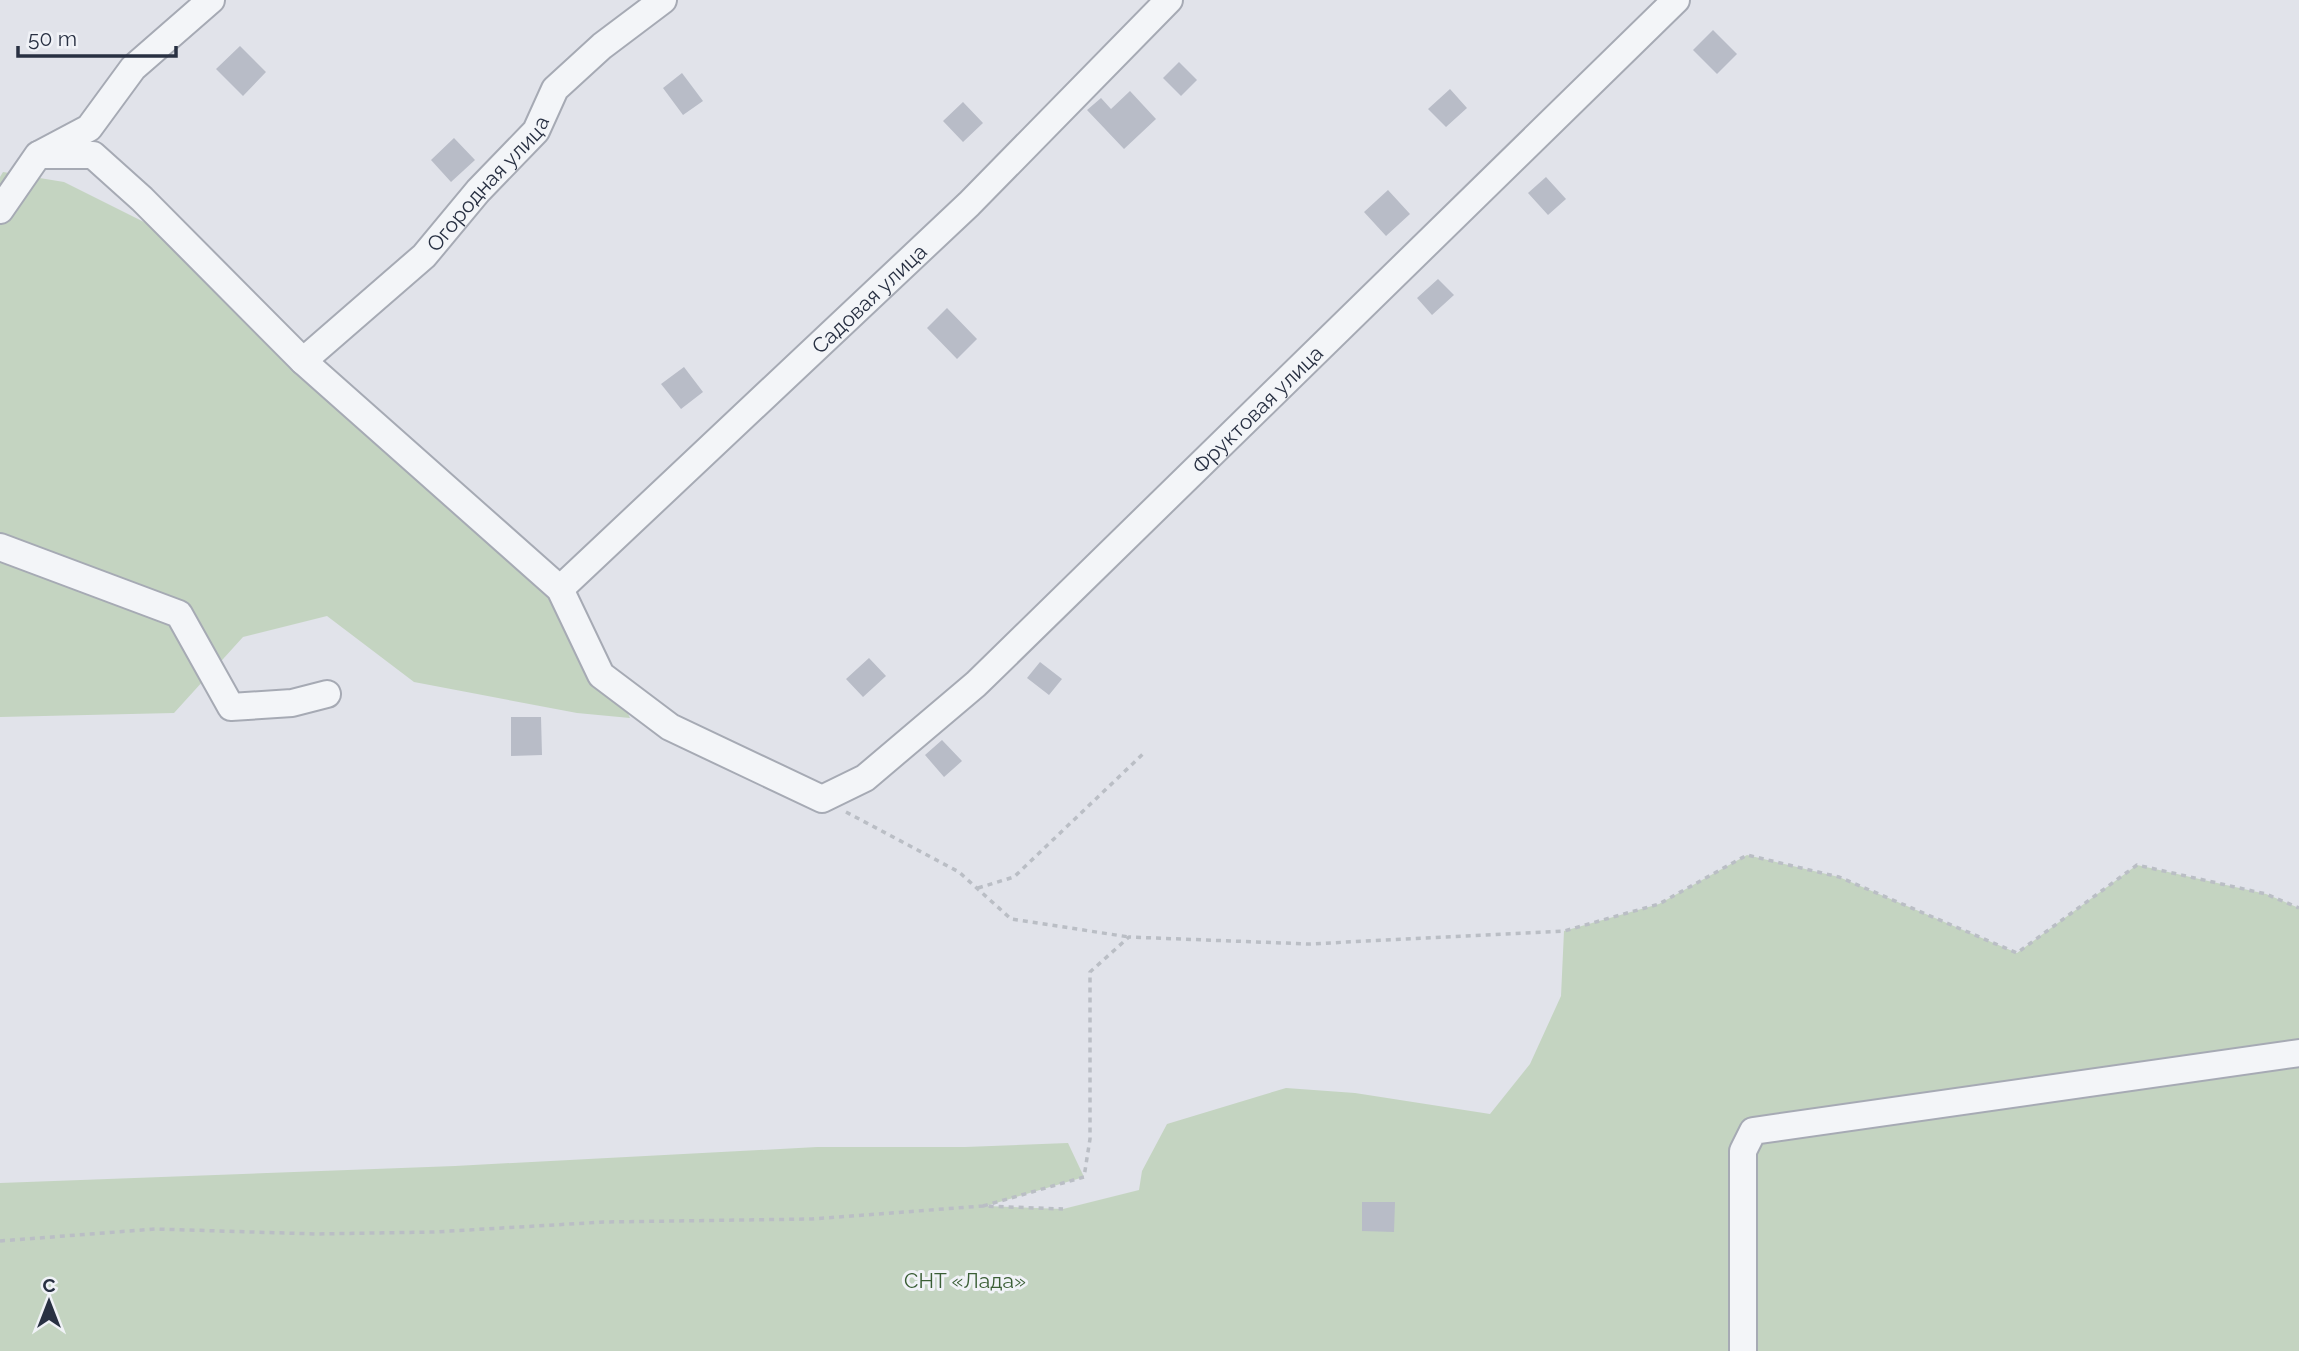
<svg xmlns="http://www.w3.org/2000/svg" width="2299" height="1351" font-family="Raleway,sans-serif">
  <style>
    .green { fill: #c4d4c1 }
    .building { fill: #b8bcc7 }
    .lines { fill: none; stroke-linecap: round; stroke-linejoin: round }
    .minor-casing { stroke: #a6aab4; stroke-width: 30 }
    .path { stroke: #babec5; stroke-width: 3.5; stroke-dasharray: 5 5; stroke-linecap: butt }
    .minor { stroke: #f3f5f8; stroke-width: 26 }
    .labels { text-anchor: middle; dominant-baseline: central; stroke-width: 6; stroke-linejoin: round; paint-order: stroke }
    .street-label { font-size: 21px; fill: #283042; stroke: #f0f2f7 }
    .park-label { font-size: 21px; fill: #3a5e35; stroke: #f0f2f7 }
  </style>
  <rect width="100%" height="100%" fill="#e1e3ea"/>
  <path class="green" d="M3,172L64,182L186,243L336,387L598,647L630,718L577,713L414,682L327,616L243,637L174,713L0,717V177Z
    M1747,855L1839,877L2017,953L2137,865L2266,894L2299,908V1351H0V1183L455,1166L817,1147H965L1068,1143L1084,1177L986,1206L1063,1209L1139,1190L1142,1171L1167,1124L1286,1088L1355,1093L1490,1114L1530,1064L1561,996L1564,931L1659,904Z"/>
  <path class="building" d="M1713,30L1737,54L1717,74L1693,50Z
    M240,46L266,72L243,96L216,69Z
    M1179,62L1197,80L1181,96L1163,78Z
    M682,73L703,101L683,115L663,88Z
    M1450,89L1467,108L1446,127L1428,109Z
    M1130,91L1156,119L1124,149L1087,110L1101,98L1111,109Z
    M963,102L983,123L963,142L943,121Z
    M454,138L475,160L451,182L431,160Z
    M1546,177L1566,199L1548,215L1528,193Z
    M1388,190L1410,214L1386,236L1364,212Z
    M1438,279L1454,295L1432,315L1417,298Z
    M947,308L977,339L957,359L927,328Z
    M684,367L703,392L681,409L661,384Z
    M869,658L886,676L863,697L846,679Z
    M1040,662L1062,679L1049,695L1027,678Z
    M511,717H541L542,755L511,756Z
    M942,740L962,761L944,777L925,755Z
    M1362,1202H1395L1394,1232L1362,1231Z"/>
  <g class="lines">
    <g class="minor-casing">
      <g id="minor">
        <path d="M40,154L89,128L133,68L211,0"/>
        <path id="s1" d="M0,210L38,155H93L142,199L303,361L560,589L601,675L670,727L822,799L865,778L976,684L1676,0"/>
        <path id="s2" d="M303,361L424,256L478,191L536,131L555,89L602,46L663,0"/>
        <path d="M0,547L179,614L231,707L292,703L327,694"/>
        <path id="s3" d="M560,589L969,204L1169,0"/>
        <path d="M1743,1351V1151L1753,1131L2299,1053"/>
      </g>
    </g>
    <path class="path" d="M846,812L959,872L1011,919L1129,937
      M978,888L1014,877L1145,752
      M983,1206L1084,1177L1090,1139V972L1129,937L1309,944L1564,931L1659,904L1747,855L1839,877L2017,953L2137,865L2266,894L2299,908
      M0,1241L155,1229L317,1234L434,1232L604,1222L812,1219L983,1206L1063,1209"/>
    <use href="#minor" class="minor"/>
  </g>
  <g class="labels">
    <g class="street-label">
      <text stroke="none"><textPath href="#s2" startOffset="257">Огородная улица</textPath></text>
      <text stroke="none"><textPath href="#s3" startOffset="424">Садовая улица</textPath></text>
      <text stroke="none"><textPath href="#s1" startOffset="1696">Фруктовая улица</textPath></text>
    </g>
    <g class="park-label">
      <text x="965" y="1280">СНТ «Лада»</text>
    </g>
  </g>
  <g transform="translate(49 1302)" stroke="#f0f2f7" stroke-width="5" paint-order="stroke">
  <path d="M0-5L12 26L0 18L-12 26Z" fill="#283042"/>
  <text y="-10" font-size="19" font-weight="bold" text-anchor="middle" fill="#283042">С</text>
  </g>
  <path d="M18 46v10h158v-10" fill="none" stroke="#283042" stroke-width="3.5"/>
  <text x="28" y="46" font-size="21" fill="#283042" stroke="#f0f2f7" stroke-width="5" paint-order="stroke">50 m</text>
</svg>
